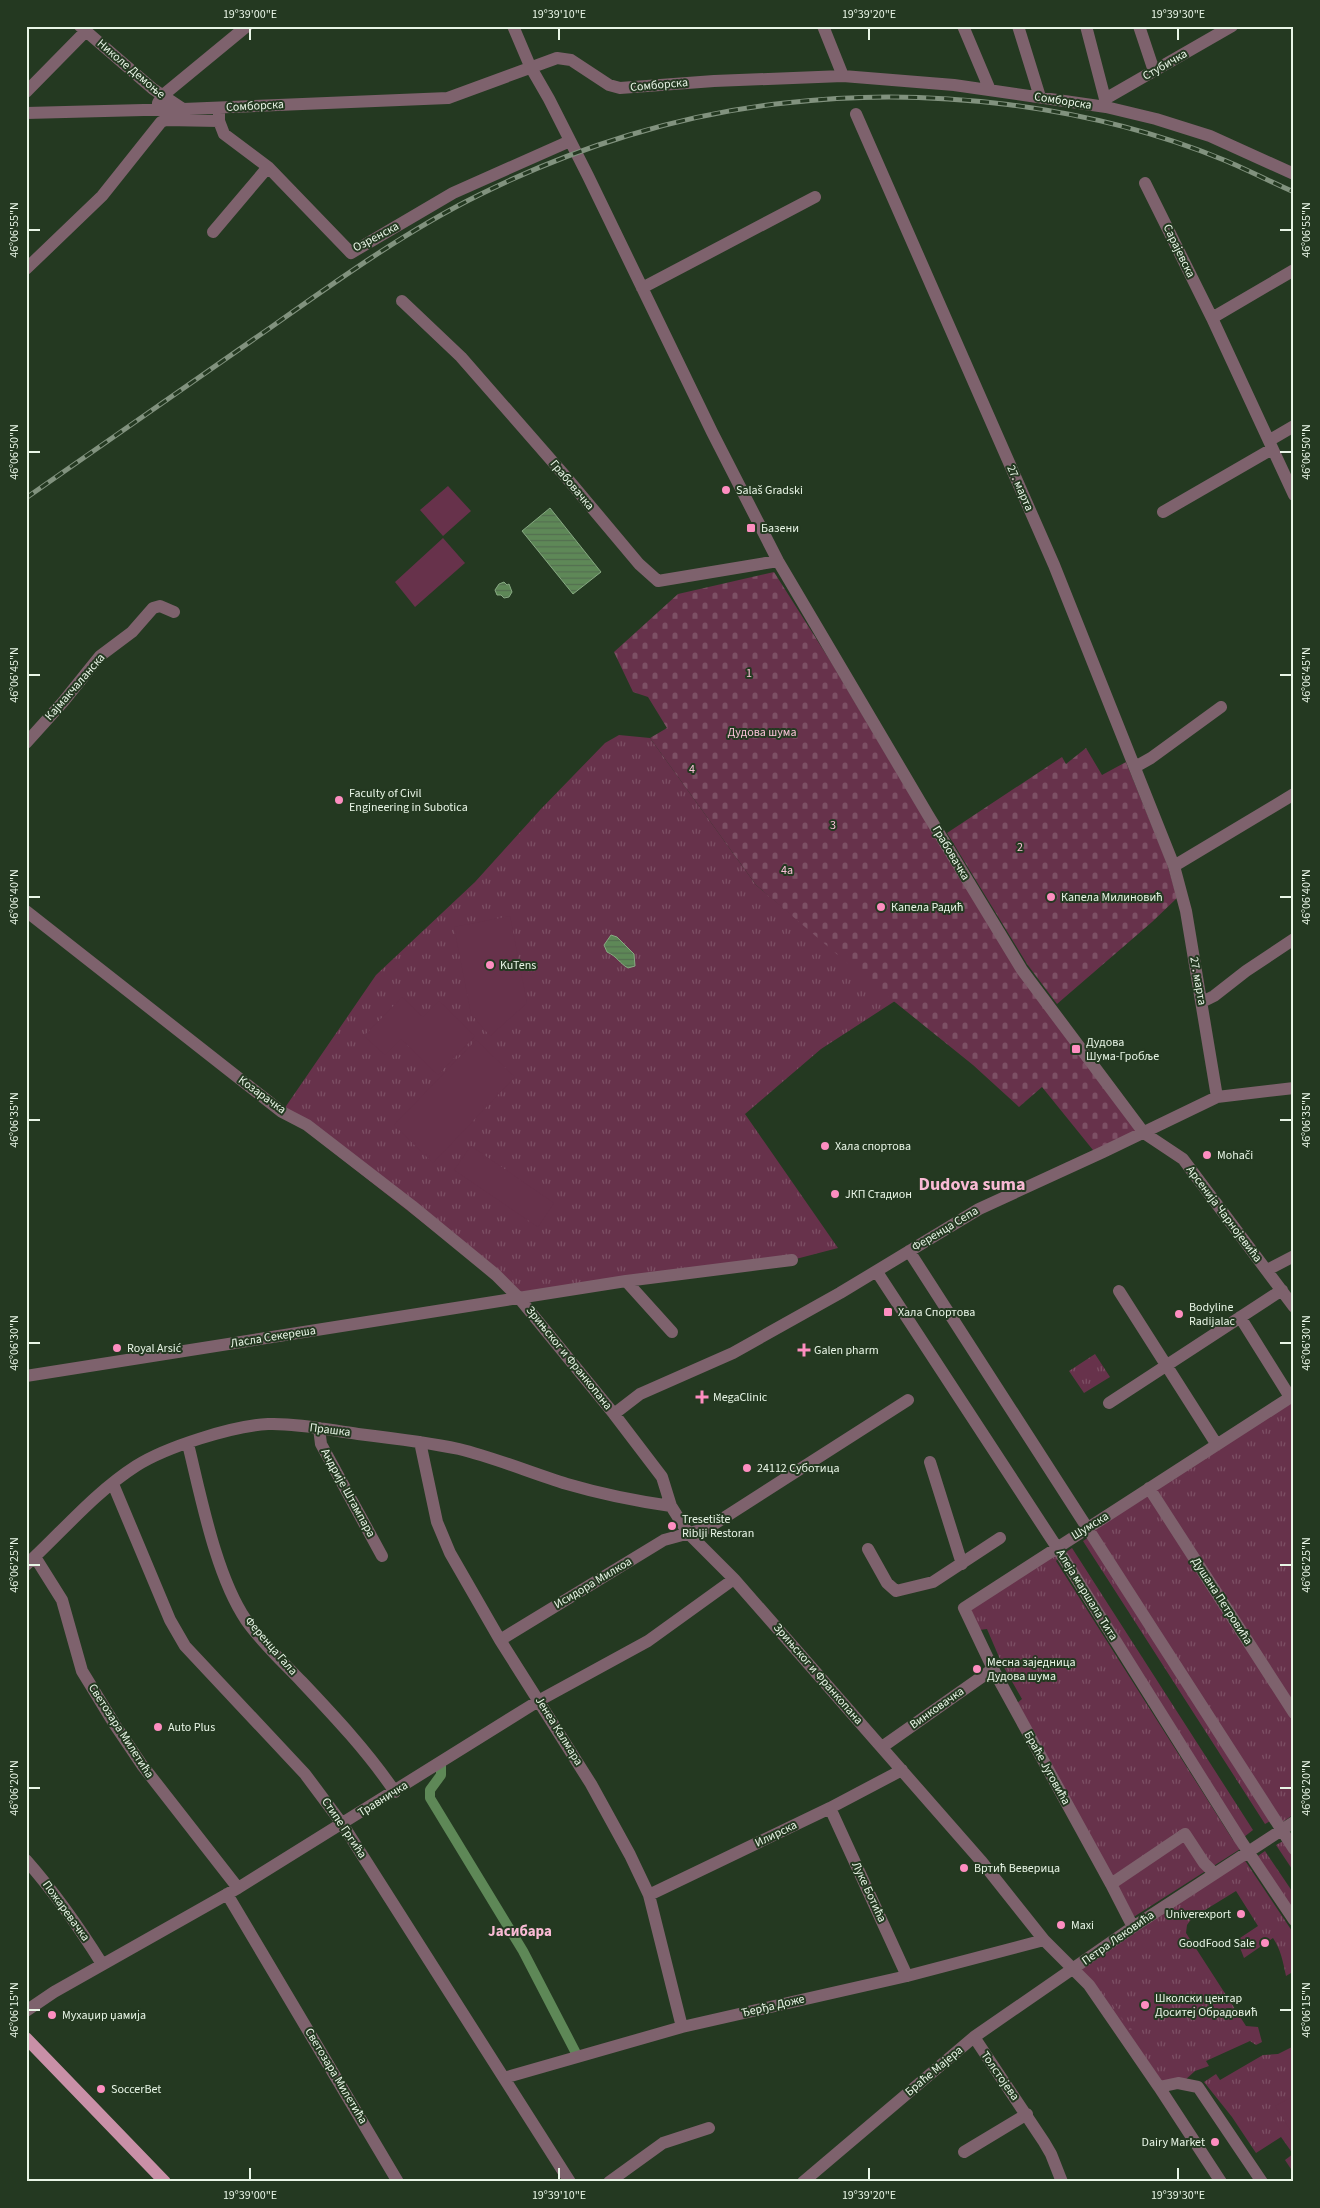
<svg xmlns="http://www.w3.org/2000/svg" width="1320" height="2208" font-family="'Source Sans 3',sans-serif">
  <style>
    .grass { fill: url(#grass-tufts) }
    .forest { fill: url(#forest-crowns) }
    .cemetery { fill: url(#cemetery-stones) }
    .garden { fill: #67324b }
    .water { fill: url(#water-rules); stroke: #87a982 }
    .lines { fill: none; stroke-linecap: round; stroke-linejoin: round }
    .canal { stroke: #5e8857; stroke-width: 10 }
    .minor { stroke: #7e626d; stroke-width: 12 }
    .major { stroke: #c990a7; stroke-width: 12 }
    .rail-casing { stroke: #81927e; stroke-width: 5 }
    .rail { stroke: #243921; stroke-width: 3; stroke-dasharray: 9; stroke-linecap: butt }
    .ticks { fill: none; stroke: #e8f5e6; stroke-width: 2 }
    .poi-dot { fill: #fd8ec0; stroke: #243921; stroke-width: 2 }
    .labels { text-anchor: middle; dominant-baseline: central; stroke-width: 4; stroke-linejoin: round; paint-order: stroke }
    .street-label { font-size: 12px; fill: #e8f5e6; stroke: #243921 }
    .poi-label { font-size: 12px; fill: #e8f5e6; stroke: #243921; text-anchor: start }
    .park-label { font-size: 12px; fill: #f8c0d6; stroke: #243921 }
    .quarter-label { font-size: 15px; font-weight: bold; fill: #f9bad4; stroke: #243921 }
    .district-label { font-size: 18px; font-weight: bold; fill: #f9bad4; stroke: #243921 }
    .neatline { fill: none; stroke: #e8f5e6; stroke-width: 2 }
    .ticks-label { font-size: 12px; text-anchor: middle; fill: #e8f5e6 }
  </style>
  <defs>
    <pattern id="grass-tufts" width="24" height="20" patternUnits="userSpaceOnUse" patternTransform="scale(1.25)"><rect width="24" height="20" fill="#67324b"/><path d="M3 7l-1-3M5 7V3M7 7l1-3M15 17l-1-3M17 17v-4M19 17l1-3" fill="none" stroke="#7d5065"/></pattern>
    <pattern id="forest-crowns" width="20" height="18" patternUnits="userSpaceOnUse" patternTransform="scale(1.25)"><rect width="20" height="18" fill="#67324b"/><path d="M2 6a3 3 0 1 1 6 0M12 15a3 3 0 1 1 6 0" fill="none" stroke="#7d5065"/></pattern>
    <pattern id="cemetery-stones" width="16" height="16" patternUnits="userSpaceOnUse" patternTransform="scale(1.25)"><rect width="16" height="16" fill="#67324b"/><path d="M2 7V4a2 2 0 0 1 4 0v3zM10 15v-3a2 2 0 0 1 4 0v3z" fill="#7d5065"/></pattern>
    <pattern id="water-rules" width="6" height="5" patternUnits="userSpaceOnUse" patternTransform="scale(1.25)"><rect width="6" height="5" fill="#5e8857"/><path d="M0 2.5h6" fill="none" stroke="#546f50"/></pattern>
  </defs>
  <rect width="100%" height="100%" fill="#243921"/>
  <path class="grass" d="M619,735L650,738L756,885L895,1001L821,1049L745,1114L838,1248L792,1260L519,1298L282,1112L376,975L475,882L540,810L605,743Z
    M1095,1354L1110,1377L1084,1393L1069,1371Z
    M1294,1398V1814L1280,1824L1090,1530Z
    M1089,1537L1272,1820L1265,1824L1083,1541Z
    M1072,1548L1253,1830L1244,1837L1248,1844L1132,1918L1016,1704L1022,1699L1002,1664L987,1629L979,1630L967,1608L1056,1550L1060,1556L1056,1561L1233,1840L1243,1837L1065,1553Z
    M1285,1840L1294,1853V1872L1276,1845Z
    M1265,1851L1294,1894V1915L1255,1858Z
    M1244,1859L1294,1934V1970H1291V1973L1286,1976C1283,1962 1281,1950 1273,1938L1244,1958L1237,1940L1258,1926L1236,1891L1192,1918L1187,1925L1186,1933L1246,2026L1258,2027L1262,2042L1256,2045L1250,2041L1206,2061L1209,2066L1195,2071L1184,2081L1160,2083L1077,1969Z
    M1294,2046V2171L1293,2172L1285,2160L1293,2154L1281,2137L1256,2153L1232,2117L1204,2082L1216,2074L1220,2080L1263,2055L1278,2054Z"/>
  <path class="forest" d="M1102,1989H1105L1139,2040L1138,2043Z"/>
  <path class="cemetery" d="M774,572L831,662L923,817L1138,1131L1097,1155L1042,1087L1019,1107L973,1065L860,974L756,885L650,738L667,728L648,697L633,692L614,652L678,594Z
    M1086,748L1102,775L1126,762L1167,863L1177,898L1152,922L1057,1004L1027,964L947,833L1062,757L1066,764Z"/>
  <path class="garden" d="M448,486L471,511L443,536L420,510Z
    M443,538L465,563L415,607L395,582Z
    M510,916L527,1003L490,1036L471,1014L454,927Z
    M402,997L423,1017L439,1001L475,1036L438,1075L401,1039L385,1055L364,1036Z
    M476,1040L515,1077L433,1163L394,1125Z
    M471,1146L554,1203L538,1227L454,1170Z
    M1294,2096V2136L1275,2106Z"/>
  <path class="water" d="M550,508L601,572L573,594L522,531Z
    M504,582L507,585L509,584L512,592L509,597L504,598L501,595H497L495,590L499,584Z
    M611,935L617,937L634,954L635,966L628,968C619,963 618,957 607,952L604,945Z"/>
  <g class="lines">
    <path class="canal" d="M441,1763V1775L430,1790V1798L523,1951L578,2057"/>
    <path class="minor" d="M80,26L153,89L183,109
      M513,26L530,66L549,99L588,176L712,432L778,561L928,815L1022,970L1144,1133L1183,1159L1294,1307
      M823,26L843,76
      M963,26L990,90
      M1018,26L1040,97
      M1086,26L1105,99
      M1139,26L1154,71
      M26,92L86,31
      M158,103L162,96L247,26
      M1106,107L1105,99L1232,26
      M219,108V121L224,134L268,167L351,253L453,193L570,141
      M26,113L183,109L448,98L557,58L571,60L609,85L620,88L714,81L843,76L954,85L1106,107L1156,119L1210,136L1294,174
      M856,114L1054,565L1174,866L1186,911L1217,1097
      M1145,183L1212,318L1294,495
      M213,232L268,167
      M26,269L102,196L161,122L166,120L219,121
      M642,288L815,197
      M402,301L461,357L566,477L639,564L658,581L778,561
      M1212,318L1294,270
      M1270,440L1294,426
      M1163,512L1272,449
      M26,743L63,702L100,656L132,632L153,608L160,606L174,612
      M1135,767L1151,758L1221,707
      M1174,866L1294,794
      M26,911L282,1112L307,1125L412,1206L496,1275L519,1298L614,1414L662,1477L671,1506L688,1533L734,1579L982,1862L1044,1940L1089,1985L1159,2087L1221,2182
      M1202,1002L1214,996L1246,971L1294,939
      M909,1251L1294,1849
      M1267,1270L1294,1256
      M877,1272L1056,1546L1241,1841L1294,1920
      M626,1281L672,1332
      M1119,1291L1217,1445
      M1240,1317L1290,1397
      M26,1376L626,1281L792,1260
      M1109,1403L1282,1290
      M614,1414L640,1394L733,1353L840,1293L979,1209L1103,1152L1217,1097L1294,1088
      M319,1428L321,1444L382,1556
      M420,1442L437,1522L450,1553L500,1640L591,1784L630,1855L649,1895L682,2027
      M188,1444C201,1497 216,1576 246,1620C262,1643 283,1662 302,1682C335,1717 368,1752 395,1792
      M930,1462L962,1564
      M113,1484L170,1620L185,1646L305,1774L343,1825L570,2182
      M1149,1488L1294,1713
      M868,1549L887,1583L896,1591L933,1582L1000,1538
      M35,1557L62,1600L82,1671L115,1725L142,1765L238,1888
      M26,1565C62,1532 94,1493 136,1466C166,1447 232,1426 268,1424C298,1423 329,1430 358,1434C392,1438 426,1442 459,1449C496,1458 531,1473 567,1484C601,1494 636,1501 671,1506
      M500,1640L664,1540L708,1528L908,1400
      M882,1747L993,1669
      M830,1808L907,1976
      M26,1860C55,1893 79,1927 102,1964
      M1111,1884L1185,1834L1204,1863L1214,1873
      M227,1894L398,2182
      M649,1895L830,1808L902,1770
      M1133,1927L1111,1884L993,1669L964,1608L1294,1395
      M26,2011L54,1992L238,1888L540,1700L648,1641L734,1579
      M974,2037L1044,2142L1051,2154L1062,2182
      M504,2078L682,2027L907,1976L1044,1940
      M1159,2087L1178,2083L1198,2087L1262,2182
      M964,2152L1027,2114
      M609,2182L663,2143L709,2128
      M803,2182L974,2037L1133,1927L1294,1822"/>
    <path class="major" d="M26,2038L165,2182"/>
    <g class="rail-casing">
      <path id="rail" d="M26,498C106,442 187,386 267,330C335,282 404,232 479,195C573,148 680,114 785,103C928,86 1090,105 1224,160C1248,170 1271,182 1294,192"/>
    </g>
    <use href="#rail" class="rail"/>
  </g>
  <path class="ticks" d="M250,28V40M559,28V40M869,28V40M1178,28V40M28,230H40M1280,230H1292M28,452H40M1280,452H1292M28,675H40M1280,675H1292M28,897H40M1280,897H1292M28,1120H40M1280,1120H1292M28,1343H40M1280,1343H1292M28,1565H40M1280,1565H1292M28,1788H40M1280,1788H1292M28,2010H40M1280,2010H1292M250,2168V2180M559,2168V2180M869,2168V2180M1178,2168V2180"/>
  <g class="poi-dot">
    <circle cx="726" cy="490" r="5"/>
    <rect x="746" y="523" width="10" height="10" rx="2.5"/>
    <circle cx="339" cy="800" r="5"/>
    <circle cx="1051" cy="897" r="5"/>
    <circle cx="881" cy="907" r="5"/>
    <circle cx="490" cy="965" r="5"/>
    <rect x="1071" y="1044" width="10" height="10" rx="2.5"/>
    <circle cx="825" cy="1146" r="5"/>
    <circle cx="1207" cy="1155" r="5"/>
    <circle cx="835" cy="1194" r="5"/>
    <rect x="883" y="1307" width="10" height="10" rx="2.5"/>
    <circle cx="1179" cy="1314" r="5"/>
    <circle cx="117" cy="1348" r="5"/>
    <path d="M801.5 1342.5h5v5h5v5h-5v5h-5v-5h-5v-5h5z"/>
    <path d="M699.5 1389.5h5v5h5v5h-5v5h-5v-5h-5v-5h5z"/>
    <circle cx="747" cy="1468" r="5"/>
    <circle cx="672" cy="1526" r="5"/>
    <circle cx="977" cy="1669" r="5"/>
    <circle cx="158" cy="1727" r="5"/>
    <circle cx="964" cy="1868" r="5"/>
    <circle cx="1241" cy="1914" r="5"/>
    <circle cx="1061" cy="1925" r="5"/>
    <circle cx="1265" cy="1943" r="5"/>
    <circle cx="1145" cy="2005" r="5"/>
    <circle cx="52" cy="2015" r="5"/>
    <circle cx="101" cy="2089" r="5"/>
    <circle cx="1215" cy="2142" r="5"/>
  </g>
  <g class="labels">
    <g class="street-label">
      <text transform="translate(1165 65) rotate(-30)">Стубичка</text>
      <text transform="translate(131 69) rotate(40)">Николе Демоње</text>
      <text transform="translate(659 85) rotate(-5)">Сомборска</text>
      <text transform="translate(1063 101) rotate(9)">Сомборска</text>
      <text transform="translate(255 106) rotate(-3)">Сомборска</text>
      <text transform="translate(376 237) rotate(-28)">Озренска</text>
      <text transform="translate(1179 251) rotate(64)">Сарајевска</text>
      <text transform="translate(572 485) rotate(50)">Грабовачка</text>
      <text transform="translate(1020 488) rotate(66)">27. марта</text>
      <text transform="translate(75 687) rotate(-49)">Кајмакчаланска</text>
      <text transform="translate(951 853) rotate(59)">Грабовачка</text>
      <text transform="translate(1198 981) rotate(80)">27. марта</text>
      <text transform="translate(262 1095) rotate(36)">Козарачка</text>
      <text transform="translate(1224 1214) rotate(53)">Арсенија Чарнојевића</text>
      <text transform="translate(945 1229) rotate(-31)">Ференца Сепа</text>
      <text transform="translate(273 1337) rotate(-9)">Ласла Секереша</text>
      <text transform="translate(569 1358) rotate(51)">Зрињског и Франкопана</text>
      <text transform="translate(330 1430) rotate(7)">Прашка</text>
      <text transform="translate(348 1493) rotate(61)">Андрије Штампара</text>
      <text transform="translate(1090 1526) rotate(-32)">Шумска</text>
      <text transform="translate(593 1583) rotate(-31)">Исидора Милкоа</text>
      <text transform="translate(1087 1595) rotate(58)">Алеја маршала Тита</text>
      <text transform="translate(1222 1601) rotate(57)">Душана Петровића</text>
      <text transform="translate(271 1646) rotate(49)">Ференца Гала</text>
      <text transform="translate(818 1674) rotate(49)">Зрињског и Франкопана</text>
      <text transform="translate(937 1708) rotate(-35)">Винковачка</text>
      <text transform="translate(121 1731) rotate(57)">Светозара Милетића</text>
      <text transform="translate(559 1731) rotate(58)">Јенеа Калмара</text>
      <text transform="translate(1047 1768) rotate(61)">Браће Југовића</text>
      <text transform="translate(383 1799) rotate(-32)">Травничка</text>
      <text transform="translate(344 1828) rotate(56)">Стипе Гргића</text>
      <text transform="translate(776 1834) rotate(-26)">Илирска</text>
      <text transform="translate(869 1892) rotate(65)">Луке Ботића</text>
      <text transform="translate(66 1911) rotate(54)">Пожаревачка</text>
      <text transform="translate(1118 1938) rotate(-35)">Петра Лековића</text>
      <text transform="translate(773 2006) rotate(-13)">Ђерђа Доже</text>
      <text transform="translate(934 2071) rotate(-40)">Браће Мајера</text>
      <text transform="translate(336 2076) rotate(59)">Светозара Милетића</text>
      <text transform="translate(1000 2076) rotate(55)">Толстојева</text>
    </g>
    <g class="poi-label">
      <text x="736" y="490">Salaš Gradski</text>
      <text x="761" y="528">Базени</text>
      <text x="349" y="793">Faculty of Civil<tspan x="349" dy="14">Engineering in Subotica</tspan></text>
      <text x="1061" y="897">Капела Милиновић</text>
      <text x="891" y="907">Капела Радић</text>
      <text x="500" y="965">KuTens</text>
      <text x="1086" y="1042">Дудова<tspan x="1086" dy="14">Шума-Гробље</tspan></text>
      <text x="835" y="1146">Хала спортова</text>
      <text x="1217" y="1155">Mohači</text>
      <text x="845" y="1194">ЈКП Стадион</text>
      <text x="1189" y="1307">Bodyline<tspan x="1189" dy="14">Radijalac</tspan></text>
      <text x="898" y="1312">Хала Спортова</text>
      <text x="127" y="1348">Royal Arsić</text>
      <text x="814" y="1350">Galen pharm</text>
      <text x="713" y="1397">MegaClinic</text>
      <text x="757" y="1468">24112 Суботица</text>
      <text x="682" y="1519">Tresetište<tspan x="682" dy="14">Riblji Restoran</tspan></text>
      <text x="987" y="1662">Месна заједница<tspan x="987" dy="14">Дудова шума</tspan></text>
      <text x="168" y="1727">Auto Plus</text>
      <text x="974" y="1868">Вртић Веверица</text>
      <text x="1231" y="1914" text-anchor="end">Univerexport</text>
      <text x="1071" y="1925">Maxi</text>
      <text x="1255" y="1943" text-anchor="end">GoodFood Sale</text>
      <text x="1155" y="1998">Школски центар<tspan x="1155" dy="14">Доситеј Обрадовић</tspan></text>
      <text x="62" y="2015">Мухаџир џамија</text>
      <text x="111" y="2089">SoccerBet</text>
      <text x="1205" y="2142" text-anchor="end">Dairy Market</text>
    </g>
    <g class="park-label">
      <text x="749" y="673">1</text>
      <text x="762" y="732">Дудова шума</text>
      <text x="692" y="769">4</text>
      <text x="833" y="825">3</text>
      <text x="1020" y="847">2</text>
      <text x="787" y="870">4a</text>
    </g>
    <g class="quarter-label">
      <text x="520" y="1931">Јасибара</text>
    </g>
    <g class="district-label">
      <text x="972" y="1184">Dudova suma</text>
    </g>
  </g>
  <rect width="1320" height="2208" fill="none" stroke="#243921" stroke-width="55"/>
  <rect x="28" y="28" width="1264" height="2152" class="neatline"/>
  <g class="ticks-label">
    <text x="250" y="18">19°39'00"E</text>
    <text x="559" y="18">19°39'10"E</text>
    <text x="869" y="18">19°39'20"E</text>
    <text x="1178" y="18">19°39'30"E</text>
    <text transform="translate(14 230) rotate(-90)" y="4">46°06'55"N</text>
    <text transform="translate(1306 230) rotate(-90)" y="4">46°06'55"N</text>
    <text transform="translate(14 452) rotate(-90)" y="4">46°06'50"N</text>
    <text transform="translate(1306 452) rotate(-90)" y="4">46°06'50"N</text>
    <text transform="translate(14 675) rotate(-90)" y="4">46°06'45"N</text>
    <text transform="translate(1306 675) rotate(-90)" y="4">46°06'45"N</text>
    <text transform="translate(14 897) rotate(-90)" y="4">46°06'40"N</text>
    <text transform="translate(1306 897) rotate(-90)" y="4">46°06'40"N</text>
    <text transform="translate(14 1120) rotate(-90)" y="4">46°06'35"N</text>
    <text transform="translate(1306 1120) rotate(-90)" y="4">46°06'35"N</text>
    <text transform="translate(14 1343) rotate(-90)" y="4">46°06'30"N</text>
    <text transform="translate(1306 1343) rotate(-90)" y="4">46°06'30"N</text>
    <text transform="translate(14 1565) rotate(-90)" y="4">46°06'25"N</text>
    <text transform="translate(1306 1565) rotate(-90)" y="4">46°06'25"N</text>
    <text transform="translate(14 1788) rotate(-90)" y="4">46°06'20"N</text>
    <text transform="translate(1306 1788) rotate(-90)" y="4">46°06'20"N</text>
    <text transform="translate(14 2010) rotate(-90)" y="4">46°06'15"N</text>
    <text transform="translate(1306 2010) rotate(-90)" y="4">46°06'15"N</text>
    <text x="250" y="2199">19°39'00"E</text>
    <text x="559" y="2199">19°39'10"E</text>
    <text x="869" y="2199">19°39'20"E</text>
    <text x="1178" y="2199">19°39'30"E</text>
  </g>
</svg>
